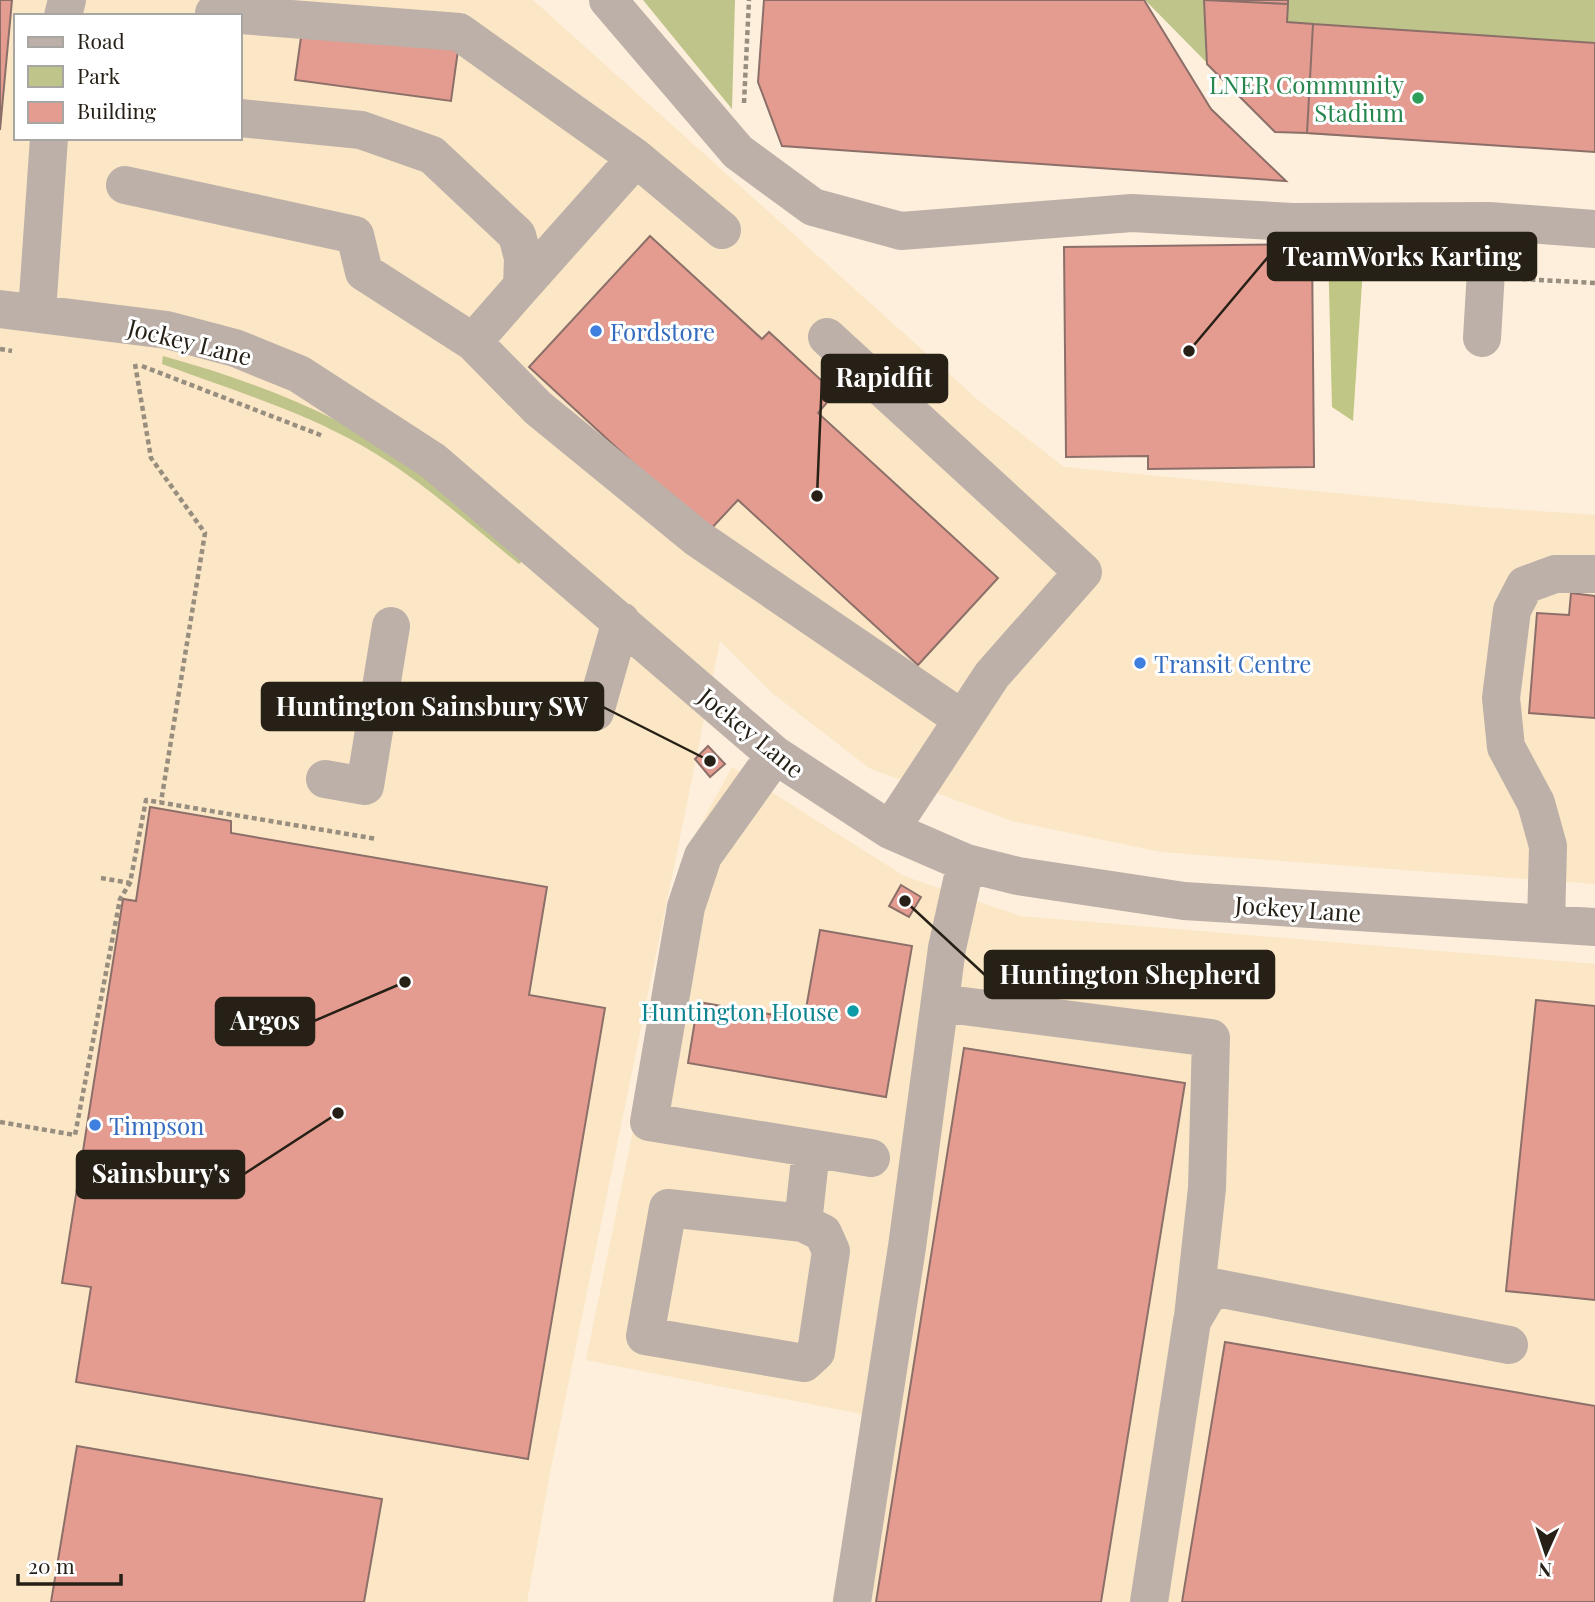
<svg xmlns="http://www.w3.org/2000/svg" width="1595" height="1602" font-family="'Playfair Display',serif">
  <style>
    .built { fill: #fbe6c5; fill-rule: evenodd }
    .green { fill: #bfc48a }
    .forest { fill: #c0c683 }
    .building { fill: #e49c90; stroke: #8d6f6a; stroke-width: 2 }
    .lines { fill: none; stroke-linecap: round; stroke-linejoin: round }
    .path { stroke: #988e7f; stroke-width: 4.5; stroke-dasharray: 5 3.5; stroke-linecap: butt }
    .minor { stroke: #bcb0a8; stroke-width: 38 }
    .leisure-dot { fill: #2e9e5b; stroke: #fff; stroke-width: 2.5 }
    .shop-dot { fill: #3f7fe0; stroke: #fff; stroke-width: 2.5 }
    .culture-dot { fill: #0f9aa8; stroke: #fff; stroke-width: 2.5 }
    .labels { text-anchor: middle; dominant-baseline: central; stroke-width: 6; stroke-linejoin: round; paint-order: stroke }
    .leisure-label { font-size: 24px; fill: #27864d; stroke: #fff; text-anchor: end }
    .shop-label { font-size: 24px; fill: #366cbe; stroke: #fff; text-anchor: start }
    .street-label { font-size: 24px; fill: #262016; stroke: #fff }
    .culture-label { font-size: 24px; fill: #0d838f; stroke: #fff; text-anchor: end }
    .leader { fill: none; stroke: #262016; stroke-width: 2.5 }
    .callout-dot { fill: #262016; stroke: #fff; stroke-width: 2.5 }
    .callout { fill: #262016; stroke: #262016; stroke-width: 2.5 }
    .callout-label { font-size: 26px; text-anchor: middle; font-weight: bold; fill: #fff }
  </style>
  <rect width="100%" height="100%" fill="#fdefdb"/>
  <path class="built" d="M0,0H533L978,400L1064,467L1481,507L1595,515V884L1161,852L1012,821L869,768L771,692L720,641L549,1478L527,1602H0ZM16,16H240V138H16Z
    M732,767L904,876L1020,916L1595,964V1602H832L866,1415L586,1360L693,839Z"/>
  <path class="green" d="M643,0H735L732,109Z
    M1145,0H1595V152L1275,132Z
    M163,356C253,381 343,415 419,470C456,497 490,529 525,559L519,564C468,523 419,478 361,445C299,410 229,389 162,364Z"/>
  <path class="forest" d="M1328,250L1364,252L1353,421L1332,407Z"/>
  <path class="building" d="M0,0H12L0,130Z
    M764,0H1144L1211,109L1286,181L782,146L758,82Z
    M1204,0L1288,4L1287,22L1313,24L1307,133L1275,132L1207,64Z
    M1208,0H1288V4Z
    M1313,24L1595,43V152L1307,133Z
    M302,30L458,50L451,101L295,80Z
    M650,236L762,339L769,332L835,393L818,413L998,578L918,665L738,500L708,532L529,367Z
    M1312,244L1314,467L1148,469V456L1066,457L1064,247Z
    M1571,593L1595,596V718L1529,713L1537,613L1569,615Z
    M708,746L725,764L710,777L695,759Z
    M150,807L231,821V833L547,887L529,995L605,1008L528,1459L76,1382L91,1287L62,1283L123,899L136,901Z
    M901,885L921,897L909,917L889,906Z
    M820,930L912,946L886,1097L688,1063L698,1002L804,1020Z
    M1536,1000L1595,1006V1300L1506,1291Z
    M964,1048L1185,1083L1101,1602H876Z
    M1225,1342L1595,1406V1602H1182Z
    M77,1446L382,1499L364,1602H51Z"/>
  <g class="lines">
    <path class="path" d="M744,103L749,0
      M1522,279L1595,283
      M0,349L12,351
      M135,364L151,458L205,533L161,802
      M142,366L323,436
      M101,878L130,883
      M0,1122L75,1135L120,899L130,883L146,800L377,839"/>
    <path class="minor" d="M608,0L738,152L813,207L901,231L1132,213L1292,222L1489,221L1595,229
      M214,13L459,32L636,158
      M63,16L67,0
      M240,118L361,130L432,155L517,235L523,258L522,286L473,342L538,408L697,538L962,719
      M125,185L355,235L364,272L473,342
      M522,286L636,158L722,230
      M0,309L167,330L235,348L299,374L433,461L775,755L890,830L966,863L1018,876L1184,901L1595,927
      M37,312L49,138
      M827,337L1083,572L992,675L890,830
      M1482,338L1489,221
      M595,712L621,621
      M775,755L703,856L686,907L649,1122L871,1158
      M325,779L365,786L391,626
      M1546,924L1548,846L1536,803L1506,747L1501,698L1512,610L1525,585L1555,574H1595
      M940,1003L1211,1038L1207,1188L1193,1317
      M668,1208L803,1223L823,1233L831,1251L816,1352L804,1363L645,1336Z
      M803,1223L811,1150
      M852,1602L907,1247L947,948L966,863
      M1149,1602L1192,1321L1212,1287L1509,1345"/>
  </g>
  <circle class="leisure-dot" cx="1418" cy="98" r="7"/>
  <g class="shop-dot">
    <circle cx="596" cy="331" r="7"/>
    <circle cx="1140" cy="663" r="7"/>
    <circle cx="95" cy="1125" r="7"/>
  </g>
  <circle class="culture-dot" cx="853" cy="1011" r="7"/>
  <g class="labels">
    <g class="leisure-label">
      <text x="1404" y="84">LNER Community<tspan x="1404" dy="28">Stadium</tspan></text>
    </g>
    <g class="shop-label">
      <text x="610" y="331">Fordstore</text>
      <text x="1154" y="663">Transit Centre</text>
      <text x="109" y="1125">Timpson</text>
    </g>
    <g class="street-label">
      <text transform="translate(190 341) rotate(14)">Jockey Lane</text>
      <text transform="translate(752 732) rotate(39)">Jockey Lane</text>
      <text transform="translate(1298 908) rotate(4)">Jockey Lane</text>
    </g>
    <g class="culture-label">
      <text x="839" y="1011">Huntington House</text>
    </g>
  </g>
  <path class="leader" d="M1189 351L1268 257M817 496L822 378M710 761L603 707M905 901L985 975M405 982L314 1021M338 1113L244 1174"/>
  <g class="callout-dot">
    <circle cx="1189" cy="351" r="7"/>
    <circle cx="817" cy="496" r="7"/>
    <circle cx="710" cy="761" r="7"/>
    <circle cx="905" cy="901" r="7"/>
    <circle cx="405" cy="982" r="7"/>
    <circle cx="338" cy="1113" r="7"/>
  </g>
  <g class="callout">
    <rect x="1268" y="233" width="268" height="47" rx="7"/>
    <rect x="822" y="355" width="125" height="47" rx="7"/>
    <rect x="262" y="683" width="341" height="47" rx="7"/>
    <rect x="985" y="951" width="289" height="47" rx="7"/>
    <rect x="216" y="998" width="98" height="47" rx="7"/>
    <rect x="77" y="1151" width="167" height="47" rx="7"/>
  </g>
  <g class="callout-label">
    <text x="1402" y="266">TeamWorks Karting</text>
    <text x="884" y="387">Rapidfit</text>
    <text x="432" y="716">Huntington Sainsbury SW</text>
    <text x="1130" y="984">Huntington Shepherd</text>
    <text x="265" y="1030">Argos</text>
    <text x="161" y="1183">Sainsbury's</text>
  </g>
  <rect x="14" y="14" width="228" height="126" fill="#ffffff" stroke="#a8a6a2" stroke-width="2"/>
  <rect x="28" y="37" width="35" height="10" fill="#bcb0a8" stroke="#a8a6a2" stroke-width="2"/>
  <text x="77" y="49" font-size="21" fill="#262016">Road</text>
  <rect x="28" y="66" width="35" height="21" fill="#bfc48a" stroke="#a8a6a2" stroke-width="2"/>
  <text x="77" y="84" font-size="21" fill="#262016">Park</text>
  <rect x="28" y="102" width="35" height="21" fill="#e49c90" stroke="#a8a6a2" stroke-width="2"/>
  <text x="77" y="119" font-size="21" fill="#262016">Building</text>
  <g transform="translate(1546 1553) rotate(183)" stroke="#ffffff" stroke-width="5" paint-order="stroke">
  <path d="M0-5L12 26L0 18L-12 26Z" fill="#262016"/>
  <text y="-10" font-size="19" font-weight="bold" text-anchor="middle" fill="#262016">N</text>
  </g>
  <path d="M18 1574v10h103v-10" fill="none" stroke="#262016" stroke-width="3.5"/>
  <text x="28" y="1574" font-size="21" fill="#262016" stroke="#ffffff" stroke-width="5" paint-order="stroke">20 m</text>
</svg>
